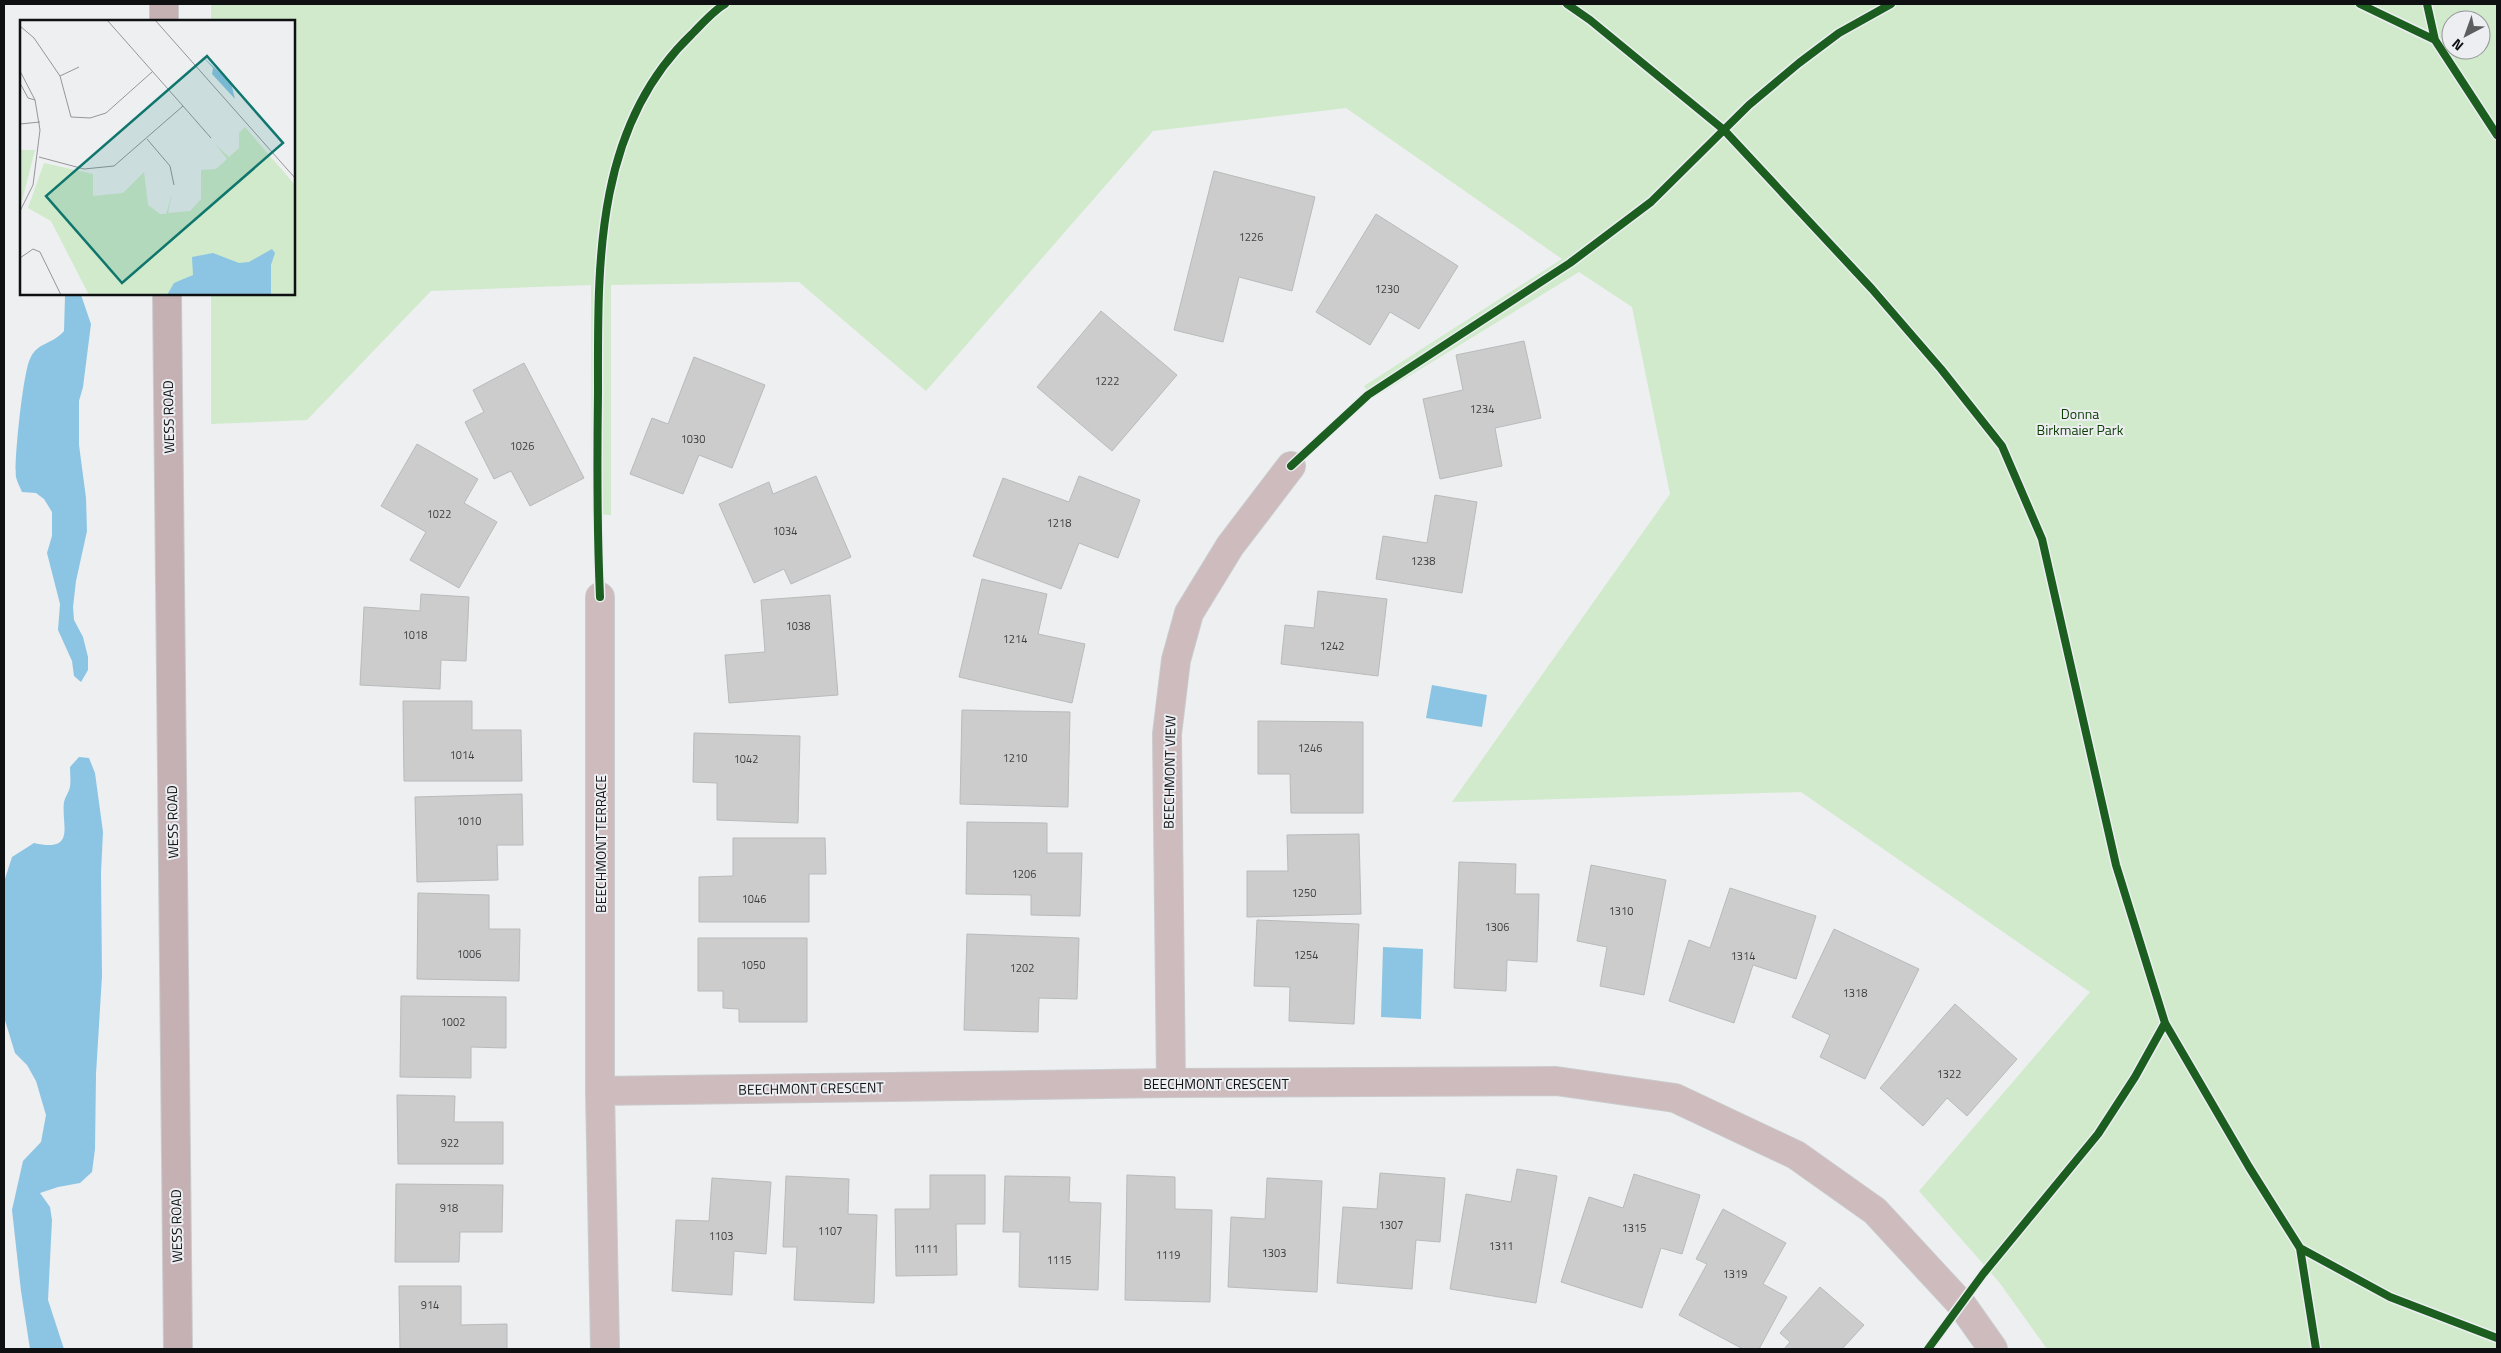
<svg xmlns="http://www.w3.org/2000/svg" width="2501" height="1353" font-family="'Titillium Web',sans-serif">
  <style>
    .green { fill: #d0eacb; fill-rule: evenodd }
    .water { fill: #8cc4e4 }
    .building { fill: #cccccd; stroke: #b9baba }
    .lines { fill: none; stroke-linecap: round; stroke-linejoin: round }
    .street-casing { stroke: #cacbcc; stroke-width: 30 }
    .secondary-casing { stroke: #cacbcc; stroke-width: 30 }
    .street { stroke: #cdbbbe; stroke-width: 28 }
    .secondary { stroke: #c5b0b4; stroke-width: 28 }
    .cycleway-casing { stroke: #eceef2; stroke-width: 11 }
    .cycleway { stroke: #1b5e20; stroke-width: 8 }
    .labels { text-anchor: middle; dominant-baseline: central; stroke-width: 4; stroke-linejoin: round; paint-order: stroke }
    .number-label { font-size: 11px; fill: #3e3f40 }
    .park-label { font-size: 14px; fill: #0c3e00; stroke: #eceef2 }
    .street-label { font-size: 14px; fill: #0f1011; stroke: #eceef2 }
    .inset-road { fill: none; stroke: #949697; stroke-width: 1 }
    .view { fill: #0f766e; fill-opacity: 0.15; stroke: #0f766e; stroke-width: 2.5 }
    .inset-edge { fill: none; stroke: #0f1011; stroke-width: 2.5 }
  </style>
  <rect width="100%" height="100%" fill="#edeff1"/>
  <path class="green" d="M211,4H2497V1349H2047L1999,1282L1919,1191L2090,992L1801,792L1452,802L1670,494L1632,307L1579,272L1373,398L1364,386L1562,259L1346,108L1153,131L926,391L799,282L611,285V515L592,514L591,285L431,291L307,420L211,424V294H294V21H211ZM2451,20H2481V50H2451Z"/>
  <path class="water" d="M68,294L81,295L91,324L83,387L79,401V445L86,498L87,531L76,581L73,607L74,620L83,637L88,657V670L81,682L74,676L72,661L58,630L60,604L47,553L52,536V512L44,499L36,493L22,492C20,487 17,482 16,477C14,461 23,373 30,359C37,342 52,345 64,331L65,296Z
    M1432,685L1487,695L1482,727L1426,718Z
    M79,757L89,758L95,773L103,832L101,873L102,976L96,1074L95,1149L92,1172L80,1183L58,1187L40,1193L50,1207L52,1220L48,1300L64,1349H30L21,1291L12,1210L23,1161L41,1142L46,1115L36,1081L27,1065L15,1053L4,1017V882L12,857L34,843C77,853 61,825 64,802C65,797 69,792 70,787C71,781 70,773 70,767Z
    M1383,947L1423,949L1421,1019L1381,1017Z"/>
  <path class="building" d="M1214,171L1315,197L1292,291L1239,277L1223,342L1174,330Z
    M1376,214L1458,266L1419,329L1390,312L1370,345L1316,312Z
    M1101,311L1177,375L1112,451L1037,387Z
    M1524,341L1541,418L1495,428L1502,466L1440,479L1423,399L1463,390L1456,355Z
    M694,357L765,385L732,468L699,455L683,494L630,474L652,418L668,424Z
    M524,363L584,478L530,506L511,471L494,479L465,422L484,412L473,390Z
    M417,444L478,479L464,503L497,522L459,588L410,560L426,532L381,506Z
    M816,476L851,557L791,584L784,569L754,583L719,504L769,482L773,494Z
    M1079,476L1140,500L1118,558L1079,543L1061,589L973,556L1003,478L1069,502Z
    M1435,495L1477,502L1462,593L1376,579L1383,536L1427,543Z
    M982,579L1047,594L1038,634L1085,644L1072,703L959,677Z
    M1318,591L1387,599L1378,676L1281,664L1285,625L1314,628Z
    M421,594L469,597L466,661L441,660L440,689L360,685L364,607L420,611Z
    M830,595L838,695L729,703L725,655L765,652L761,600Z
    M403,701H472V730H521L522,781H404Z
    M962,710L1070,712L1068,807L960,804Z
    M1258,721L1363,722V813H1291L1290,774H1258Z
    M694,733L800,736L798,823L717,820V783L693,782Z
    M522,794L523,845H497L498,880L417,882L415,797Z
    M967,822L1047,823V853H1082L1080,916L1031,915V895L966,894Z
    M1359,834L1361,914L1247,917V871H1288L1287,835Z
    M733,838H825L826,874H809V922H699V877L733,876Z
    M1459,862L1516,864L1515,894H1539L1537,962L1507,960L1506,991L1454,988Z
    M1591,865L1666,880L1644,995L1600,986L1607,947L1577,941Z
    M1730,888L1816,916L1796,979L1753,965L1734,1023L1669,1001L1689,940L1710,948Z
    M418,893L489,895V929H520L519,981L417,979Z
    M1257,920L1359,924L1354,1024L1289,1021L1290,987L1254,986Z
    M1834,929L1919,969L1865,1079L1820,1057L1830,1035L1792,1017Z
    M967,934L1079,938L1077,999L1039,998L1038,1032L964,1030Z
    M698,938H807V1022H739V1009L723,1008V991H698Z
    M401,996L506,997V1048L471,1047V1078L400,1077Z
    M1955,1004L2017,1059L1967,1116L1947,1098L1923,1126L1880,1088Z
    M397,1095L455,1096L454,1122H503V1164H398Z
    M1517,1169L1557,1176L1536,1303L1450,1289L1466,1194L1511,1202Z
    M1380,1173L1445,1178L1440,1242L1416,1240L1412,1289L1337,1283L1343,1207L1377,1209Z
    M1634,1174L1700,1195L1682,1254L1661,1248L1642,1308L1561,1282L1589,1197L1623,1208Z
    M930,1175H985V1224H956L957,1275L896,1276L895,1209H930Z
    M1127,1175L1175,1177V1209L1212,1210L1210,1302L1125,1300Z
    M786,1176L849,1179L848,1214L877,1215L874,1303L794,1300L797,1247H783Z
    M1005,1176L1070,1177L1069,1202L1101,1203L1098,1290L1019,1287L1020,1232H1003Z
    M712,1178L771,1182L766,1254L734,1251L732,1295L672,1291L676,1220L709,1221Z
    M1267,1178L1322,1181L1317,1292L1228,1287L1231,1217L1265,1219Z
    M396,1184L503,1185L502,1232H460L459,1262H395Z
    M1723,1209L1786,1243L1763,1284L1787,1297L1759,1349H1743L1679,1315L1707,1264L1696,1259Z
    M399,1286H461V1325L507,1324V1349H400Z
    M1820,1287L1864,1325L1842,1349H1784L1790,1342L1780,1333Z"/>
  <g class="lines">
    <g class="street-casing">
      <path id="street" d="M600,597V1091
        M1171,1083L1167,734L1176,660L1189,613L1230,546L1291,466
        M605,1349L600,1091L1171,1083L1556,1081L1675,1098L1796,1155L1875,1211L1962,1305L1993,1349"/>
    </g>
    <g class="secondary-casing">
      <path id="secondary" d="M164,4V21
        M167,294L178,1349"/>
    </g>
    <use href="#street" class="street"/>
    <use href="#secondary" class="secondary"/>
    <g class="cycleway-casing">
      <path id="cycleway" d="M1567,4L1590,20L1724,130L1872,289L1941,369L2002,446L2042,539L2116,865L2165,1023L2249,1167L2300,1248L2390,1297L2497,1338
        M2360,4L2435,40
        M2427,4L2435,40L2497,135
        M1291,466L1368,395L1570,263L1651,202L1749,105L1799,63L1839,33L1891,4
        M600,597C597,529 597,461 598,393C598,268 593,128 692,34C702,24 713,11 725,4
        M2300,1248L2316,1349
        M1928,1349L1983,1274L2098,1134L2135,1077L2165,1023"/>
    </g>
    <use href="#cycleway" class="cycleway"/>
  </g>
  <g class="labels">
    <g class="number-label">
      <text x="1251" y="237">1226</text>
      <text x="1387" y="289">1230</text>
      <text x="1107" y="381">1222</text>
      <text x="1482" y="409">1234</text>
      <text x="693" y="439">1030</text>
      <text x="522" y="446">1026</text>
      <text x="439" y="514">1022</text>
      <text x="1059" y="523">1218</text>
      <text x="785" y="531">1034</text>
      <text x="1423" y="561">1238</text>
      <text x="798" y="626">1038</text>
      <text x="415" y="635">1018</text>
      <text x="1015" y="639">1214</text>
      <text x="1332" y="646">1242</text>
      <text x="1310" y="748">1246</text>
      <text x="462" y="755">1014</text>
      <text x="1015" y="758">1210</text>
      <text x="746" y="759">1042</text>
      <text x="469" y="821">1010</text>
      <text x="1024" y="874">1206</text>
      <text x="1304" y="893">1250</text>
      <text x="754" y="899">1046</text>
      <text x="1621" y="911">1310</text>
      <text x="1497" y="927">1306</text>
      <text x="469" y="954">1006</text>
      <text x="1306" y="955">1254</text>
      <text x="1743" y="956">1314</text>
      <text x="753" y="965">1050</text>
      <text x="1022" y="968">1202</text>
      <text x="1855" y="993">1318</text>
      <text x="453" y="1022">1002</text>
      <text x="1949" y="1074">1322</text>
      <text x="450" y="1143">922</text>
      <text x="449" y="1208">918</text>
      <text x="1391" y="1225">1307</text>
      <text x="1634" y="1228">1315</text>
      <text x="830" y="1231">1107</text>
      <text x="721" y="1236">1103</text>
      <text x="1501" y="1246">1311</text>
      <text x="926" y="1249">1111</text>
      <text x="1274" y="1253">1303</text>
      <text x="1168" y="1255">1119</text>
      <text x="1059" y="1260">1115</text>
      <text x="1735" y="1274">1319</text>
      <text x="430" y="1305">914</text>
    </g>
    <g class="park-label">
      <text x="2080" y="413">Donna<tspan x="2080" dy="16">Birkmaier Park</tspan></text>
    </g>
    <g class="street-label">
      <text transform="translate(168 417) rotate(-91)">WESS ROAD</text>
      <text transform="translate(1169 772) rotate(-89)">BEECHMONT VIEW</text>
      <text transform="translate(172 822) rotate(-91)">WESS ROAD</text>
      <text transform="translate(600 844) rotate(-90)">BEECHMONT TERRACE</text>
      <text x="1216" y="1083">BEECHMONT CRESCENT</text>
      <text transform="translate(811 1088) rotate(-1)">BEECHMONT CRESCENT</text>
      <text transform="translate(176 1226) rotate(-91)">WESS ROAD</text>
    </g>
  </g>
  <g transform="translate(20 20)">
    <rect width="275" height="275" fill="#edeff1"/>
    <path d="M225,107L275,165V275H69L31,201L8,188L24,143L73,154V176L103,173L124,152L128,185L140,194H146L152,174L148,193L170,191L181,179V150L196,149L207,139L195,124L209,137L219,128V113ZM0,130H15L2,181L0,179Z" fill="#d0eacb"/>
    <path d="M181,35L211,63L215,79L192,54L193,48ZM252,229L255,233L251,245V275H147L154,263L173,255L172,237L193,233L219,243L229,242Z" fill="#8cc4e4"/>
    <path class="inset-road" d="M135,0L275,158M0,6L14,18L40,56L51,97L70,98L86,93L132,52M0,51L15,80L20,110L13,165L0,191M40,56L59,47M0,63L8,78L15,80M163,86L191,118M0,104L20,102M127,119L150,146L154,165M19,137L64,149L94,146L163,86L87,0M0,238L13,229L20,232L41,275"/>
    <path class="view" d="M187,36L263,123L102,263L26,176Z"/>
    <rect width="275" height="275" class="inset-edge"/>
  </g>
  <rect width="2501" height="1353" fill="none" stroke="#0f1011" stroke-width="10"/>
  <g transform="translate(2466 35) rotate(221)"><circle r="24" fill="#eceef2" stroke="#949598"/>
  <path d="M0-4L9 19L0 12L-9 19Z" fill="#5d5e5f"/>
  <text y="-8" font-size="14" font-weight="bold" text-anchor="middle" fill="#0f1011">N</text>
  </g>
</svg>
